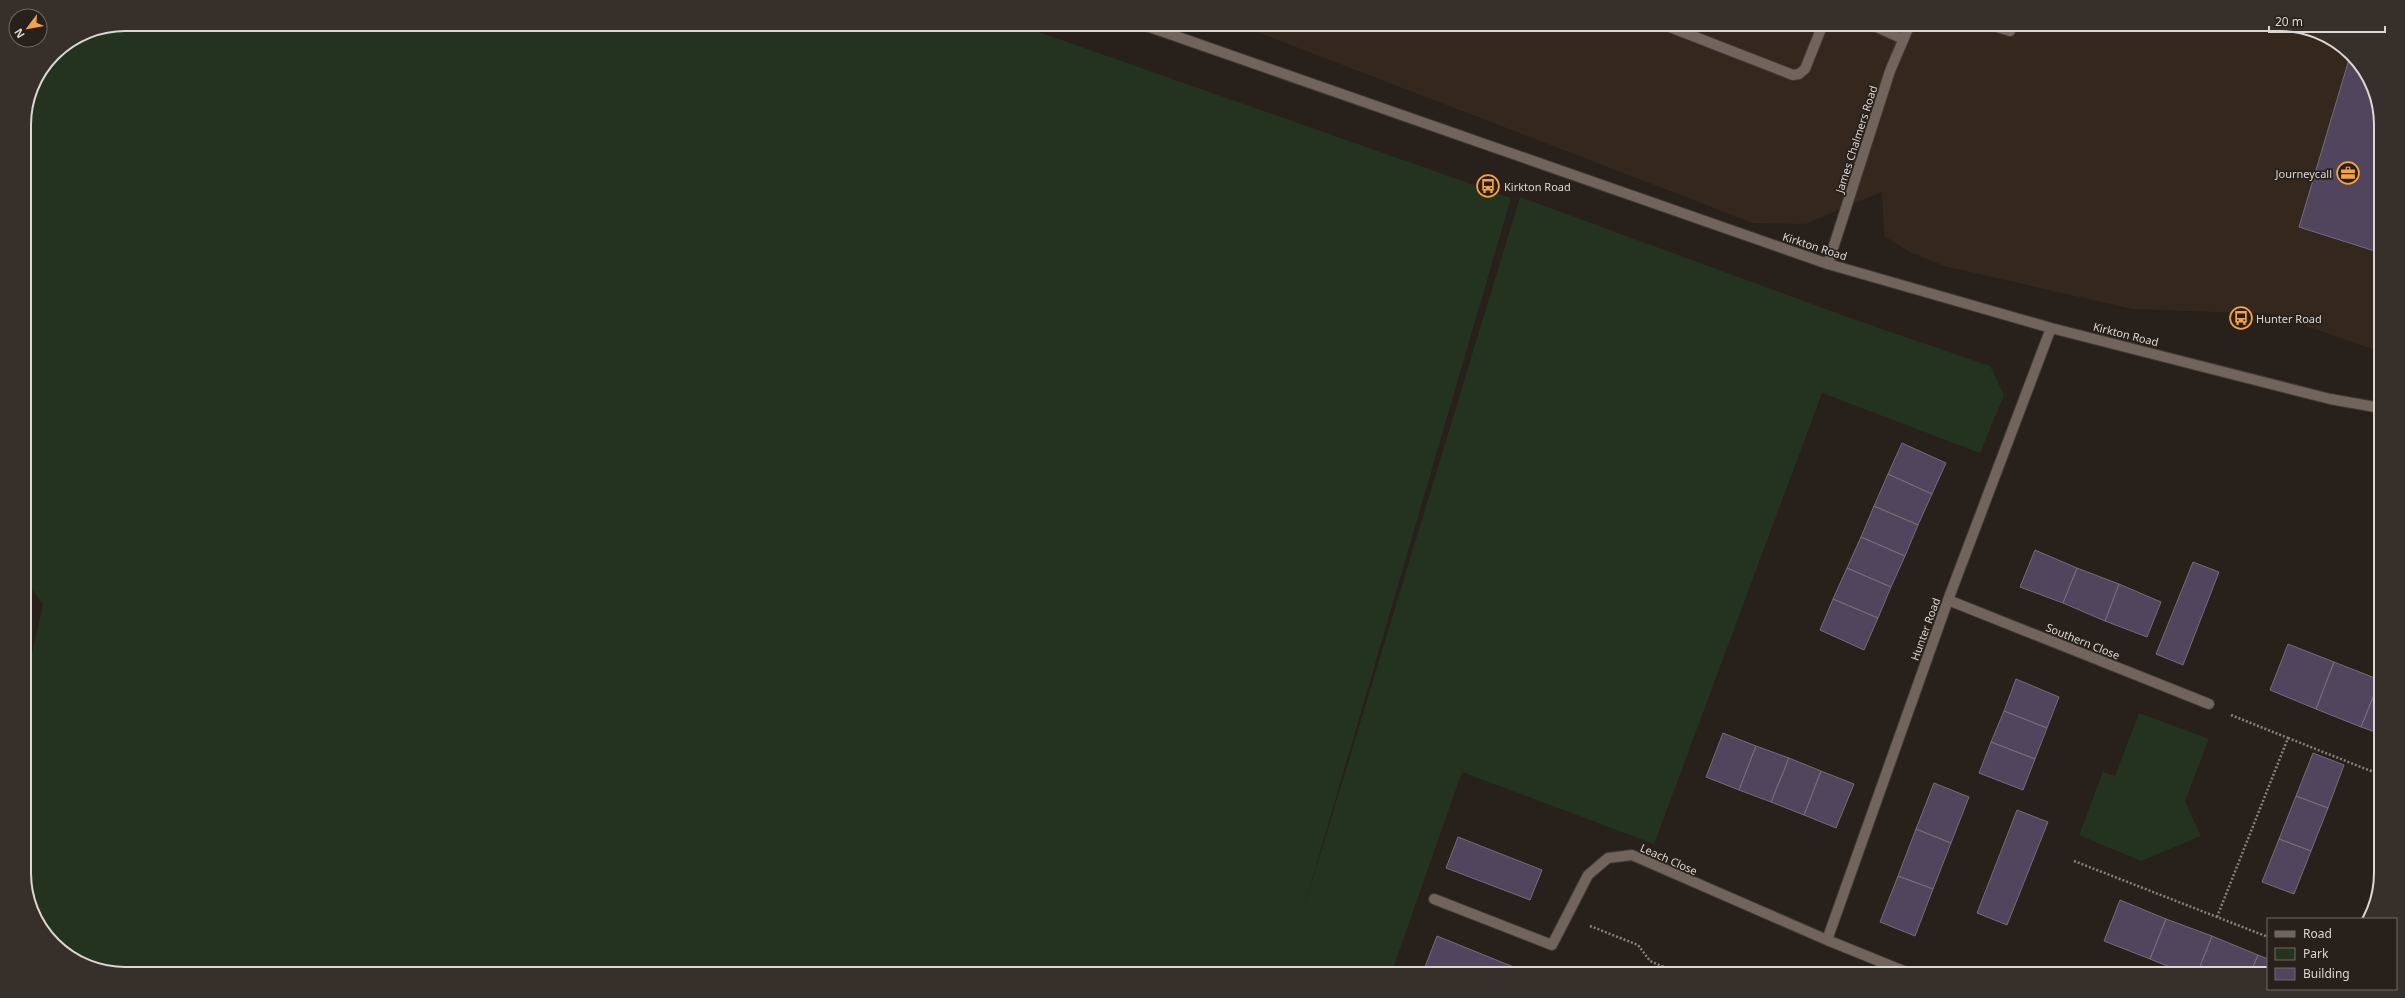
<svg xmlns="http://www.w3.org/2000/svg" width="2405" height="998" font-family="'Noto Sans',sans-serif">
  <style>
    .built { fill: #34271e }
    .green { fill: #24331f }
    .building { fill: #50455d; stroke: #726e77 }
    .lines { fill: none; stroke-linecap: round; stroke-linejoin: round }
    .minor-casing { stroke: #413a35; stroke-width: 12 }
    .path { stroke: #87807c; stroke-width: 2.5; stroke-dasharray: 2 2; stroke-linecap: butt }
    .minor { stroke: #70645d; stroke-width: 10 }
    .labels { text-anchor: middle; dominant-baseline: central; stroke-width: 3.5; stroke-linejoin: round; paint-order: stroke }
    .street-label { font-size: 11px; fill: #ddd7d4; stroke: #28201b }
    .poi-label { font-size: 11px; fill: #ddd7d4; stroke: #28201b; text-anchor: start }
    .rim { fill: none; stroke: #ddd7d4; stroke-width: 2 }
  </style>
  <rect width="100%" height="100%" fill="#28201b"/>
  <path class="built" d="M1236,24H2280L2319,32L2360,64L2381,118V352L2272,314L2132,309L1944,266L1910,252L1884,236L1882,192L1805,224L1753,223Z"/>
  <path class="green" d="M125,24H1016L1511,198L1300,921L1520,197L1850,318L1990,366L2004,395L1980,453L1822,393L1654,844L1462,772L1391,974H125L86,966L45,934L24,880V688L43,605L24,578V118L32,86L54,53L86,32Z
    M2139,713L2209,739L2185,801L2201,836L2141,861L2079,835L2103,772L2115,776Z"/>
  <path class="building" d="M2350,56L2360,64L2381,118V253L2299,227Z
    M1902,443L1946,463L1932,494L1888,474Z
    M1888,474L1932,494L1918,525L1874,506Z
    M1874,506L1918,525L1905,556L1861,537Z
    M1861,537L1905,556L1891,587L1847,568Z
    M2035,550L2077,568L2063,603L2020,587Z
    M2193,562L2219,572L2183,665L2156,654Z
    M1847,568L1891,587L1878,618L1833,599Z
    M2077,568L2119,584L2105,621L2063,603Z
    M2119,584L2161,602L2147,637L2105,621Z
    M1833,599L1878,618L1864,650L1820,630Z
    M2288,644L2334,662L2316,709L2270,690Z
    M2334,662L2380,680L2361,727L2316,709Z
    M2016,679L2059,697L2047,728L2004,711Z
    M2380,680L2381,681V734L2361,727Z
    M2004,711L2047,728L2035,759L1991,742Z
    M1723,733L1756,746L1739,790L1706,777Z
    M1991,742L2035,759L2023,790L1979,773Z
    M1756,746L1789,758L1771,802L1739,790Z
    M2313,753L2344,765L2328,808L2296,796Z
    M1789,758L1821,771L1804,815L1771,802Z
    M1821,771L1854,784L1836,828L1804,815Z
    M1934,783L1969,797L1951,843L1916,829Z
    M2296,796L2328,808L2311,851L2279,839Z
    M2017,810L2048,822L2007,925L1977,913Z
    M1916,829L1951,843L1933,889L1898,876Z
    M1458,837L1542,870L1530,900L1446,868Z
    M2279,839L2311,851L2294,894L2262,882Z
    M1898,876L1933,889L1915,936L1880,922Z
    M2120,900L2166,919L2150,959L2104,941Z
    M2166,919L2212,936L2197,974H2187L2150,959Z
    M1437,936L1531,974H1443L1425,967Z
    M2212,936L2258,955L2250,974H2197Z
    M2258,955L2268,959V974H2250Z"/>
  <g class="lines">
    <g class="minor-casing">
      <path id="minor" d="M1141,24L1828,264L2051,328L2330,399L2381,408
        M1662,24L1793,75L1799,74L1805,69L1823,24
        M1870,24L1903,39
        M1988,24L2010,31
        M1828,264L1890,71L1910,24
        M1948,600L2209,704
        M1434,899L1552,945L1588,875L1608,858L1632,855L1827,940L1911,974
        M1827,940L1948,600L2051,328"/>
    </g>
    <path class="path" d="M2288,738L2381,775
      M2074,861L2268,937
      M2217,917L2288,738L2231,715
      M1590,926L1638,945L1650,961L1680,974
      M1821,974L1824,967"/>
    <use href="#minor" class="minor"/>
  </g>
  <defs>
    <g id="office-ring" transform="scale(1.15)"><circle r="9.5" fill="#28201b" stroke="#f6a247" stroke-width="1.5"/><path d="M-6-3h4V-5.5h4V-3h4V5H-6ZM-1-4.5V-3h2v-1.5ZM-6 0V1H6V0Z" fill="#f6a247"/></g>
    <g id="bus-ring" transform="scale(1.15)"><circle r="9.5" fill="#28201b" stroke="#f6a247" stroke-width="1.5"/><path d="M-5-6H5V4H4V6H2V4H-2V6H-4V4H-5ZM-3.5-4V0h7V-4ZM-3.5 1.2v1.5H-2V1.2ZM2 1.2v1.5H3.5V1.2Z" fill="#f6a247"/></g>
  </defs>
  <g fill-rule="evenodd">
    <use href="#office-ring" x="2348" y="173"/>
    <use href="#bus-ring" x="1488" y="186"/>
    <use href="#bus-ring" x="2241" y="318"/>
  </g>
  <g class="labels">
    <g class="street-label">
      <text transform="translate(1856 139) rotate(-72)">James Chalmers Road</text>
      <text transform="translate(1815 246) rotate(18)">Kirkton Road</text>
      <text transform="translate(2126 334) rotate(14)">Kirkton Road</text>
      <text transform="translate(1925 629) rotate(-70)">Hunter Road</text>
      <text transform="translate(2083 641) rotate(22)">Southern Close</text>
      <text transform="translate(1669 859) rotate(24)">Leach Close</text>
    </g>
    <g class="poi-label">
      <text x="2332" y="173" text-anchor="end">Journeycall</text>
      <text x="1504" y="186">Kirkton Road</text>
      <text x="2256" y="318">Hunter Road</text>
    </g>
  </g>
  <path d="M0 0H2405V998H0ZM125 31H2280A94 94 0 0 1 2374 125V873A94 94 0 0 1 2280 967H125A94 94 0 0 1 31 873V125A94 94 0 0 1 125 31Z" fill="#362f2a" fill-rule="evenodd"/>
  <path class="rim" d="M125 31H2280A94 94 0 0 1 2374 125V873A94 94 0 0 1 2280 967H125A94 94 0 0 1 31 873V125A94 94 0 0 1 125 31Z"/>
  <rect x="2267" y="918" width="130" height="72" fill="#28201b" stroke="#706965"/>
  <rect x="2275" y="931" width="20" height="6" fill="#70645d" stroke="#706965"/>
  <text x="2303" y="938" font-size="12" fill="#ddd7d4">Road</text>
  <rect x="2275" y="948" width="20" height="12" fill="#24331f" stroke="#706965"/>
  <text x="2303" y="958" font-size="12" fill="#ddd7d4">Park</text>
  <rect x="2275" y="968" width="20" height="12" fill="#50455d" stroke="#706965"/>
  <text x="2303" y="978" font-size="12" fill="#ddd7d4">Building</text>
  <g transform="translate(28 28) rotate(238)"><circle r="19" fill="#28201b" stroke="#706965"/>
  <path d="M0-3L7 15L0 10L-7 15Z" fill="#f6a247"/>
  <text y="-6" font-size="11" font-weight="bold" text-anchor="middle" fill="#ddd7d4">N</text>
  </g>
  <path d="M2269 26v6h116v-6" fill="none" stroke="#ddd7d4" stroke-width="2"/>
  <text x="2275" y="26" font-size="12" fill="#ddd7d4" stroke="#28201b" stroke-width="3" paint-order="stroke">20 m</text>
</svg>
